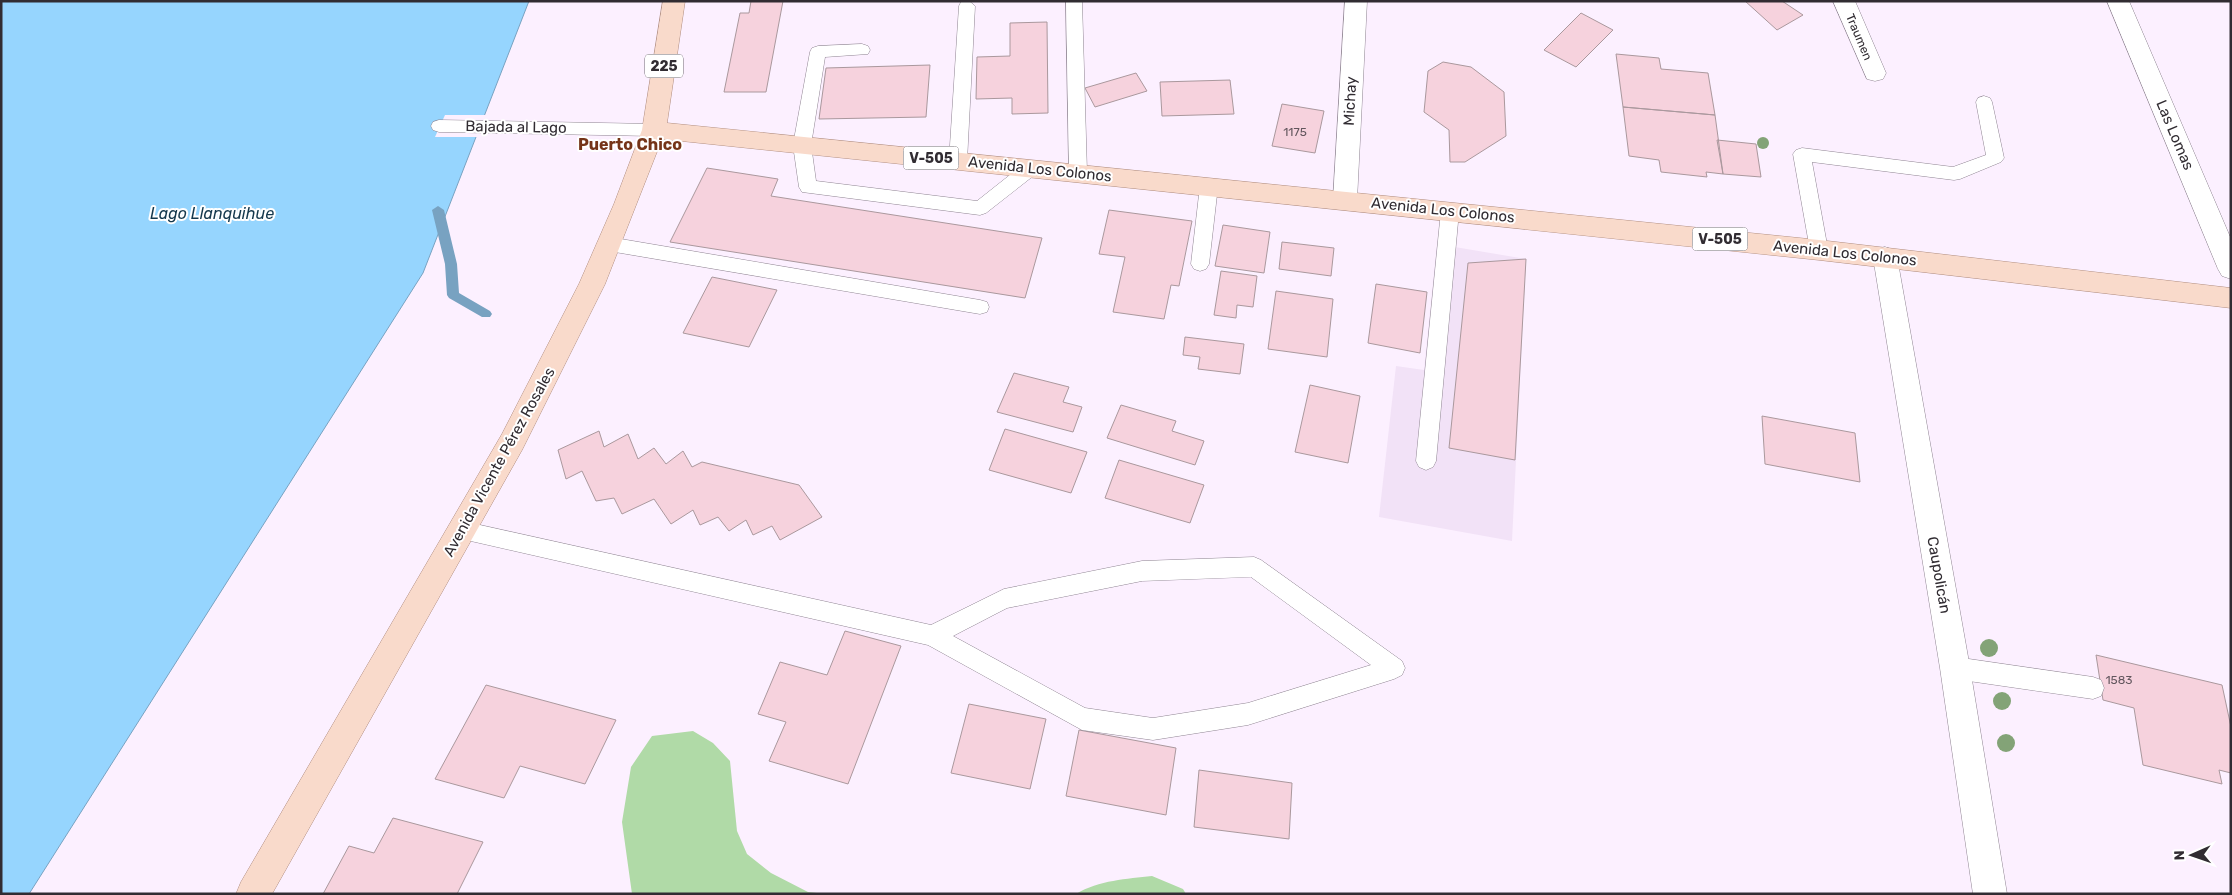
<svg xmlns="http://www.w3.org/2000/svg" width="2232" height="895" font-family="Rubik,sans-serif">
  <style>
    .built { fill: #f2e2f7 }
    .green { fill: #b0daa7 }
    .water { fill: #96d5fe; stroke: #78a2c1 }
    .pier { fill: #fcf0ff }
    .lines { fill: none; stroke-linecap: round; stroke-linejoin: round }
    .stream { fill: #78a2c1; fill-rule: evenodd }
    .building { fill: #f6d2dd; stroke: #aa989d }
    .lane-casing { stroke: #8f8592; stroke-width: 1 }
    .street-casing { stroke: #8f8592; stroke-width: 1 }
    .primary-casing { stroke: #b08d7f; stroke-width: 1 }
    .lane { fill: #fff; fill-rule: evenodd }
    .street { fill: #fff; fill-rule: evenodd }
    .primary { fill: #f9dacb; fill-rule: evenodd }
    .tree { fill: #83a377 }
    .labels { text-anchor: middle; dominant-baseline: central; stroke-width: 4; stroke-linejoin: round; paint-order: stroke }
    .far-street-label { font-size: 12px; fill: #312c32; stroke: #fff }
    .number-label { font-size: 12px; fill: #62565d }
    .shield { fill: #fff; stroke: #6f6b70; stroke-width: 1 }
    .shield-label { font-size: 14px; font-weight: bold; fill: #312c32 }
    .street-label { font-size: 15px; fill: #312c32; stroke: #fff }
    .neighbourhood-label { font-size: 16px; font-weight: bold; fill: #753418; stroke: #fff }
    .water-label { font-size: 16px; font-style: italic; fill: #14384d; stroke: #fff }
  </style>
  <rect width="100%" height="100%" fill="#fcf0ff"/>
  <path class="built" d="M1437,244L1526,259L1512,541L1379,517L1396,366L1424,370Z"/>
  <path class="green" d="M693,731L713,743L730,761L737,831L747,854L771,873L808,892L826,894H632L622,822L631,767L652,736Z
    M1152,876L1183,889L1186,894H1076C1099,880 1127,879 1152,876Z"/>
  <path class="water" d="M1,1H529L423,273L29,894H1Z"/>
  <path class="pier" d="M445,115H487L478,137H435Z"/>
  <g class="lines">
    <path class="stream" d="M438,206L444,210L457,264L459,293L490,311L492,314L490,317H482L449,298L447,295L445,264L432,210Z"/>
  </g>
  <path class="building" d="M751,1H783L766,92H724L740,13H749Z
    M1745,1H1782L1803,15L1777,30Z
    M1581,13L1613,30L1576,67L1544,50Z
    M1047,22L1048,113L1012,114V98L976,99L977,57L1010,56V23Z
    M1616,54L1659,58L1661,69L1708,73L1715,115L1623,107Z
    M1443,62L1471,67L1504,92L1506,136L1465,162H1450L1449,130L1424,112L1428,71Z
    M930,65L926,117L819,119L826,68Z
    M1136,73L1147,91L1095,107L1085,88Z
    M1230,80L1234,114L1162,116L1160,82Z
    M1282,104L1324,111L1315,153L1272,146Z
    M1623,107L1715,115L1723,174L1706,172L1707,177L1661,172L1659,160L1629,156Z
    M1717,140L1756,144L1761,177L1723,174Z
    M707,168L778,179L771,196L1042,238L1025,298L670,242Z
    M1109,210L1192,221L1179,286L1171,285L1164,319L1113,312L1125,257L1099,254Z
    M1223,225L1270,232L1264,273L1215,266Z
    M1282,242L1334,248L1331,276L1279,269Z
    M1526,259L1515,460L1449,448L1468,263Z
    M1221,271L1257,276L1253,307L1237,305L1236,318L1214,315Z
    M712,277L777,290L749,347L683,333Z
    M1376,284L1427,292L1420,353L1368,343Z
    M1276,291L1333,299L1327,357L1268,349Z
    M1185,337L1244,344L1240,374L1198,369L1200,357L1183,355Z
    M1014,373L1069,387L1063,402L1082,407L1073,432L997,412Z
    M1310,385L1360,396L1348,463L1295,452Z
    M1121,405L1176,421L1172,431L1204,441L1195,465L1107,438Z
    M1762,416L1855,433L1860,482L1765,464Z
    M1005,429L1087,452L1071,493L989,470Z
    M599,431L604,447L628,434L638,459L654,448L666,464L683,451L692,467L702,462L799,485L822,517L780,540L772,526L753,535L746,520L729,531L718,517L700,525L693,510L671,524L654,499L622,514L614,498L596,501L582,471L566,479L558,450Z
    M1119,460L1204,485L1190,523L1105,498Z
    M845,631L901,646L848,784L769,761L786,722L758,714L780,662L827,675Z
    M2096,655L2222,685L2231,727V773L2219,770L2222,784L2143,765L2134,708L2103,700Z
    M486,685L616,720L585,784L520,766L504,798L435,779Z
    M969,704L1046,719L1030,789L951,773Z
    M1079,730L1176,748L1166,815L1066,796Z
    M1199,770L1292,783L1289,839L1194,827Z
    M393,818L483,842L457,894H323L349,846L374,853Z"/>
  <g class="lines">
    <g class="lane-casing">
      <path id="lane" d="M969,1L975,6L967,161L964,165L958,167L952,165L949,161L959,6L961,2Z
        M1066,1H1082L1087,173L1084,178L1078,179L1072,178L1069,173Z
        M862,44L868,46L870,50L868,54L825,57L811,145L816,181L977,201L1025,163L1031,162L1037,163L1040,168L1037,173L986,213L980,215L802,192L799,187L793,145L810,52L812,48L818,46Z
        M1984,96L1990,98L1992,102L2004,158L2001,162L1960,179L1954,180L1812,162L1828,250L1825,255L1819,257L1813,255L1810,250L1793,154L1796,150L1802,148L1953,167L1986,155L1976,102L1978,98Z
        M439,120L654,124L660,126L662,130L660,134L654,136L439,132L433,130L431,126L433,122Z
        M1209,180L1215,181L1218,186L1209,264L1206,269L1200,271L1194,269L1191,264L1200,186L1203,181Z
        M1450,204L1456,206L1459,211L1436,461L1433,467L1426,470L1419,467L1416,461L1441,211L1444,206Z
        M609,237L980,300L987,302L989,307L987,312L980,314L609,251L603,249L600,244L603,239Z
        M462,521L931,625L1004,589L1142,561L1254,557L1261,560L1402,661L1405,668L1402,675L1394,679L1248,725L1153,740L1082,730L928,645L462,539L455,537L452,530L455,523ZM1251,577L1371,665L1248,703L1153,718L1085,708L953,636L1007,608L1142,581Z
        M1955,657L2093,677L2101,680L2104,688L2101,696L2093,699L1955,679L1947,675L1944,668L1947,661Z"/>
    </g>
    <g class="street-casing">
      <path id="street" d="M1345,1H1367L1357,200L1354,206L1345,209L1336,206L1333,200Z
        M1833,1H1855L1886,73L1883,79L1875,81L1867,79Z
        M2107,1H2129L2231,239V279L2222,276L2218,269Z
        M1885,247L1894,250L1897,257L1970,668L2007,894H1973L1940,668L1873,257L1876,250Z"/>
    </g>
    <g class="primary-casing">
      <path id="primary" d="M663,1H685L667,123L1819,240L2231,288V308L1819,260L662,139L605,284L522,450L272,894H236L241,882L502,434L579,284L614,204L642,130Z"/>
    </g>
    <use href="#lane" class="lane"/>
    <use href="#street" class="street"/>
    <use href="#primary" class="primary"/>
  </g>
  <g class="tree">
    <circle cx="1763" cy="143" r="6"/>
    <circle cx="1989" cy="648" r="9"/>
    <circle cx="2002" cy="701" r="9"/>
    <circle cx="2006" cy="743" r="9"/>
  </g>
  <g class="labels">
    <g class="far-street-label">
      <text transform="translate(1859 37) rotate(67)">Traumen</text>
    </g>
    <g class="number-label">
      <text x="1295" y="132">1175</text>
      <text x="2119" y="680">1583</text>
    </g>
    <g class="shield">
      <rect x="645" y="54.5" width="38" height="23" rx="4"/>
      <rect x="903.5" y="146.5" width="55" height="23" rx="4"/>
      <rect x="1692.5" y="227.5" width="55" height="23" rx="4"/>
    </g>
    <g class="shield-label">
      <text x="664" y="66">225</text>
      <text x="931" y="158">V-505</text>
      <text x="1720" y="239">V-505</text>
    </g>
    <g class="street-label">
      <text transform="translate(1350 101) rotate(-87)">Michay</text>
      <text transform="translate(516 127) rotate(1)">Bajada al Lago</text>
      <text transform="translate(2175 135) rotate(67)">Las Lomas</text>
      <text transform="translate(1040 169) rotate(6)">Avenida Los Colonos</text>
      <text transform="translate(1443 210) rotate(6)">Avenida Los Colonos</text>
      <text transform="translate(1845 253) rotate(6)">Avenida Los Colonos</text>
      <text transform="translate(499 462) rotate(-61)">Avenida Vicente Pérez Rosales</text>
      <text transform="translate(1939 575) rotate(80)">Caupolicán</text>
    </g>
    <g class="neighbourhood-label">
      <text x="630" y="144">Puerto Chico</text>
    </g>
    <g class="water-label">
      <text x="212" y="213">Lago Llanquihue</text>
    </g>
  </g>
  <rect width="2232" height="895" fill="none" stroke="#312c32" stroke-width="5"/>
  <g transform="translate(2192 855) rotate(268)" stroke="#ffffff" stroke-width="4" paint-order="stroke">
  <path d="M0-4L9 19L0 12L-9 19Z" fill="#312c32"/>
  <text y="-8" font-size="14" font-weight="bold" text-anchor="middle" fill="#312c32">N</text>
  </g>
</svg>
